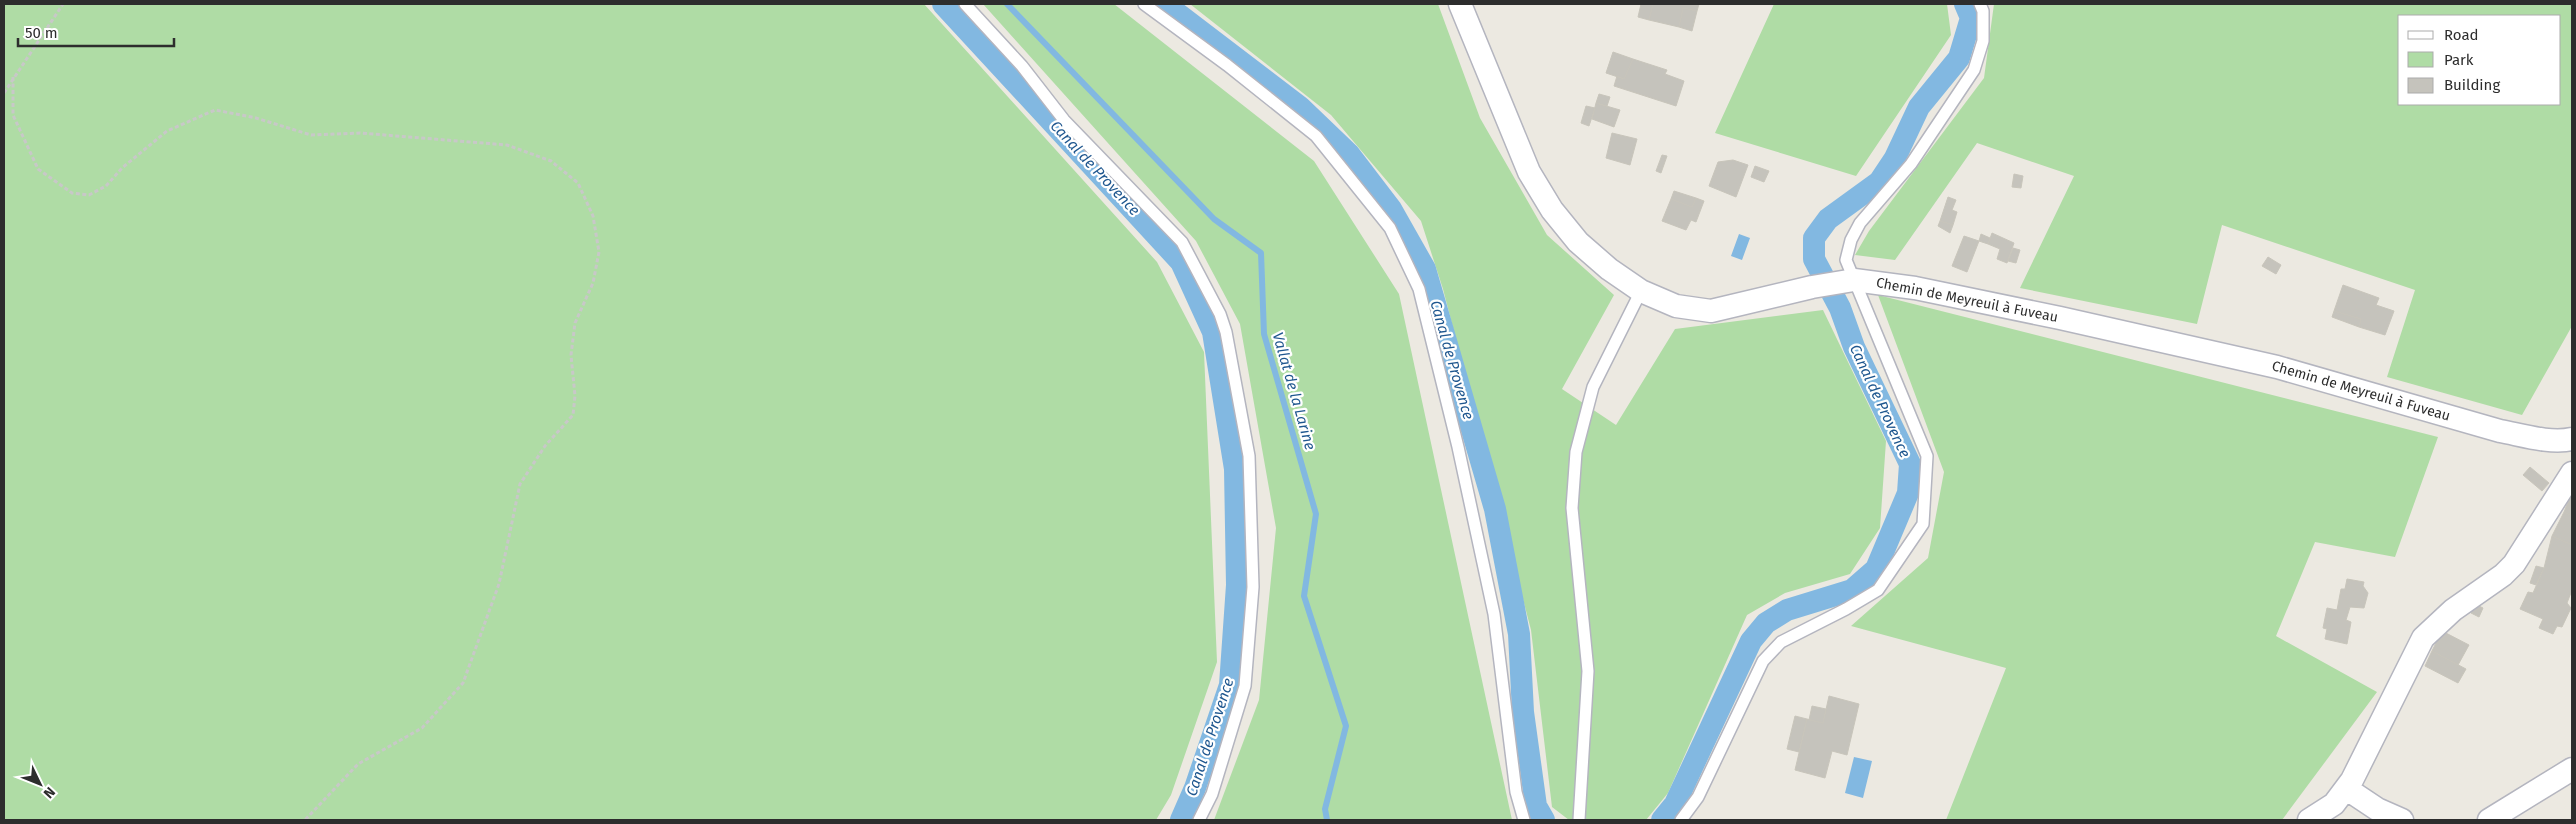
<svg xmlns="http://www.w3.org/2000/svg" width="2576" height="824" font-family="'Fira Sans',sans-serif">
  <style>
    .green { fill: #afdca5; fill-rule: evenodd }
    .water { fill: #82b8e1 }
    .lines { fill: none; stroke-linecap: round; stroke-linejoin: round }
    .stream { stroke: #82b8e1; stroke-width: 6 }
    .canal { stroke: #82b8e1; stroke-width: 22 }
    .building { fill: #c5c3bc; stroke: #c8c5bb }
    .lane-casing { stroke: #b4b5bf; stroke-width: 14 }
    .street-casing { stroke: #b4b5bf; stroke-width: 25 }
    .path { stroke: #c8c8c8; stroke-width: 3; stroke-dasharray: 4 2.5; stroke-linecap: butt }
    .lane { stroke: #fff; stroke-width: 11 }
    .street { stroke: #fff; stroke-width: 22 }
    .labels { text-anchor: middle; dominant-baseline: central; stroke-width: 4.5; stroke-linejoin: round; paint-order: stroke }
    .street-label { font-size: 14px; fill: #2d2d2d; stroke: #fff }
    .water-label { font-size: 15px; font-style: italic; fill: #1f578f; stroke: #fff }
  </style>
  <rect width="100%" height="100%" fill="#ece9e1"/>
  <path class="green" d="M4,4H924L1157,262L1204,352L1217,662L1171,795L1156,820H4Z
    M983,4H1114L1314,161L1399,294L1512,820H1214L1259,700L1276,528L1240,324L1196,241Z
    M1190,4H1438L1480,118L1547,235L1614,295L1562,389L1616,425L1675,329L1823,310L1886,441L1880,528L1850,574L1785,593L1747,615L1668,793L1646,820H1569L1552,807L1531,630L1443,289L1421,221L1331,115Z
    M1774,4H1947L1951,35L1856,176L1715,133Z
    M1994,4H2572V326L2522,415L2387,377L2415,290L2222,225L2197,324L2020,288L2074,176L1977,143L1895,260L1855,255L1869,231L1984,78ZM2560,16V104H2400V16Z
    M1878,295L2438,437L2395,557L2315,542L2276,636L2377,692L2282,820H1946L2006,668L1851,626L1928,558L1944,472Z"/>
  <path class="water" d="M1739,234L1750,238L1742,260L1731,256Z
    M1854,757L1872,761L1863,798L1845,793Z"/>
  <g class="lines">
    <path class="stream" d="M1007,4L1214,219L1261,253L1264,334L1316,514L1304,596L1346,726L1325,809L1327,820"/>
    <path class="canal" d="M943,4L1181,262L1213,332L1235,469L1237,585L1230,685L1195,788L1181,820
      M1165,4L1300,107L1349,154L1391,209L1425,269L1495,509L1519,634L1523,712L1536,806L1544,820
      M1662,820L1675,804L1751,641L1766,623L1787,610L1852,590L1876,569L1908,493L1910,464L1854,347L1840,308L1814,259V238L1828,219L1879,182L1895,158L1919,107L1959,58L1971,18L1965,4"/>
  </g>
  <path class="building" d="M1641,4H1653L1649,20L1638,17Z
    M1653,4H1699L1697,11L1683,8L1679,27L1649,20Z
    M1683,8L1697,11L1692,31L1679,27Z
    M1613,52L1633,59L1624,79L1606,73Z
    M1633,59L1667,70L1665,74L1684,81L1676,106L1614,86L1617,76L1624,79Z
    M1599,94L1610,97L1607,106L1596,103Z
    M1596,103L1620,110L1614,127L1592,119Z
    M1586,106L1595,108L1589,126L1581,123Z
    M1612,133L1637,139L1630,165L1606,158Z
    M1662,155L1667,156L1661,173L1656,171Z
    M1733,160L1748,165L1736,197L1709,186L1718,162Z
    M1755,166L1769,171L1764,182L1751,177Z
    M2014,174L2023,176L2021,188L2012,187Z
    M1674,191L1696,198L1692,207L1671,199Z
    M1948,197L1956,200L1952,210L1957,212L1953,225L1940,221Z
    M1696,198L1704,201L1696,222L1691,220L1686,230L1662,221L1671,199L1692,207Z
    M1940,221L1953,225L1950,233L1938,226Z
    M1992,233L2014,243L2007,263L1997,259L2000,249L1988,244Z
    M1981,234L1990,238L1988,244L1979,241Z
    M1964,236L1979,241L1967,272L1952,266Z
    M2013,248L2020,250L2016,263L2008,261Z
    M2268,257L2281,265L2276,274L2262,266Z
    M2343,285L2379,298L2376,305L2394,311L2385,335L2359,327L2361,319L2334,311Z
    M2334,311L2361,319L2359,327L2332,317Z
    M2530,467L2549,483L2542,491L2523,475Z
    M2572,492V516L2564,512Z
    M2564,512L2572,516V545L2552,536Z
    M2552,536L2572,545V590L2567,603L2571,608L2562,627L2557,626L2553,634L2539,628L2543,619L2520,609L2528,592L2533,593L2544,568Z
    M2536,566L2544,568L2536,585L2530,583Z
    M2347,579L2364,582L2363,586L2368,593L2364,608L2350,607L2346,620L2351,622L2347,644L2325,639L2327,629L2323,628L2327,608L2337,610L2341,589H2345Z
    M2475,604L2483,608L2479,617L2471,613Z
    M2442,631L2469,645L2458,665L2432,651Z
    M2432,651L2466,669L2458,683L2425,666Z
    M1829,696L1859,704L1847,755L1832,751L1825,778L1795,770L1807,719L1823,723Z
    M1812,706L1826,709L1823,723L1809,720Z
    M1795,716L1807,719L1799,752L1787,749Z"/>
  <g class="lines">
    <g class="lane-casing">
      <path id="lane" d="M965,4L1022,66L1064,120L1182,242L1220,314L1226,332L1249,456L1253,587L1245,686L1212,794L1199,820
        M1144,4L1227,65L1316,136L1390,228L1419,289L1458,447L1494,614L1516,792L1524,820
        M1579,820L1588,671L1572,508L1576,452L1593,387L1641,291
        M1681,820L1698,797L1763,661L1781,642L1846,609L1878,590L1923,524L1927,456L1846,260L1851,240L1860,223L1911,164L1974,70L1983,41V11L1980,4"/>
    </g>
    <g class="street-casing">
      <path id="street" d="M1460,4L1529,172L1552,210L1578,242L1609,269L1641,291L1676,306L1711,311L1812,287L1854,280L1915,288L2060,318L2277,367L2500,431C2522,435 2550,444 2572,439
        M2347,789L2377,809L2402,820
        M2309,820L2334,804L2352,780L2423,638L2453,610L2503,575L2514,564L2572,473
        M2489,820L2572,769"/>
    </g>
    <path class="path" d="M13,77V115L38,169L72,193L89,195L106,186L122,168L167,131L215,110L256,118L311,135L360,133L507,145L551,161L578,183L593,216L599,252L593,283L575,323L571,355L575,396L573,415L545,446L520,484L499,584L463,683L422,728L358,764L305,820
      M4,93L63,4"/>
    <use href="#lane" class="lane"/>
    <use href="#street" class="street"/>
  </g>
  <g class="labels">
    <g class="street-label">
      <text transform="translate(1967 300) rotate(11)">Chemin de Meyreuil à Fuveau</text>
      <text transform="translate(2361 391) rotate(16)">Chemin de Meyreuil à Fuveau</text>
    </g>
    <g class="water-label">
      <text transform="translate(1095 168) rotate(47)">Canal de Provence</text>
      <text transform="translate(1452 360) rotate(74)">Canal de Provence</text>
      <text transform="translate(1294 391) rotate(74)">Vallat de la Larine</text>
      <text transform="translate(1880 401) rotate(65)">Canal de Provence</text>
      <text transform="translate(1210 737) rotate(-72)">Canal de Provence</text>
    </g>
  </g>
  <rect width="2576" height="824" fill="none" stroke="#2d2d2d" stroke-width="10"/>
  <rect x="2398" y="15" width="162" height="90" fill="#ffffff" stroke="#ababab"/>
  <rect x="2408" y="31" width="25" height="8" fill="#ffffff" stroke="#ababab"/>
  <text x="2444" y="40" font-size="15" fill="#2d2d2d">Road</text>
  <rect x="2408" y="52" width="25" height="15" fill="#afdca5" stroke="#ababab"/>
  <text x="2444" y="65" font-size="15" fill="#2d2d2d">Park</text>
  <rect x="2408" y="78" width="25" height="15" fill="#c5c3bc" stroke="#ababab"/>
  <text x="2444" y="90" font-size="15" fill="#2d2d2d">Building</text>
  <g transform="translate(40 784) rotate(133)" stroke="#ffffff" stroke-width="4" paint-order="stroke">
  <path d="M0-4L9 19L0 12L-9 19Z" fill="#2d2d2d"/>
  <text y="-8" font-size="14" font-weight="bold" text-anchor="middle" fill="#2d2d2d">N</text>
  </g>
  <path d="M18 38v8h156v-8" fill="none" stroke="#2d2d2d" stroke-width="2.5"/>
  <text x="25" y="38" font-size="15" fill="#2d2d2d" stroke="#ffffff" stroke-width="4" paint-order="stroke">50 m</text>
</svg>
